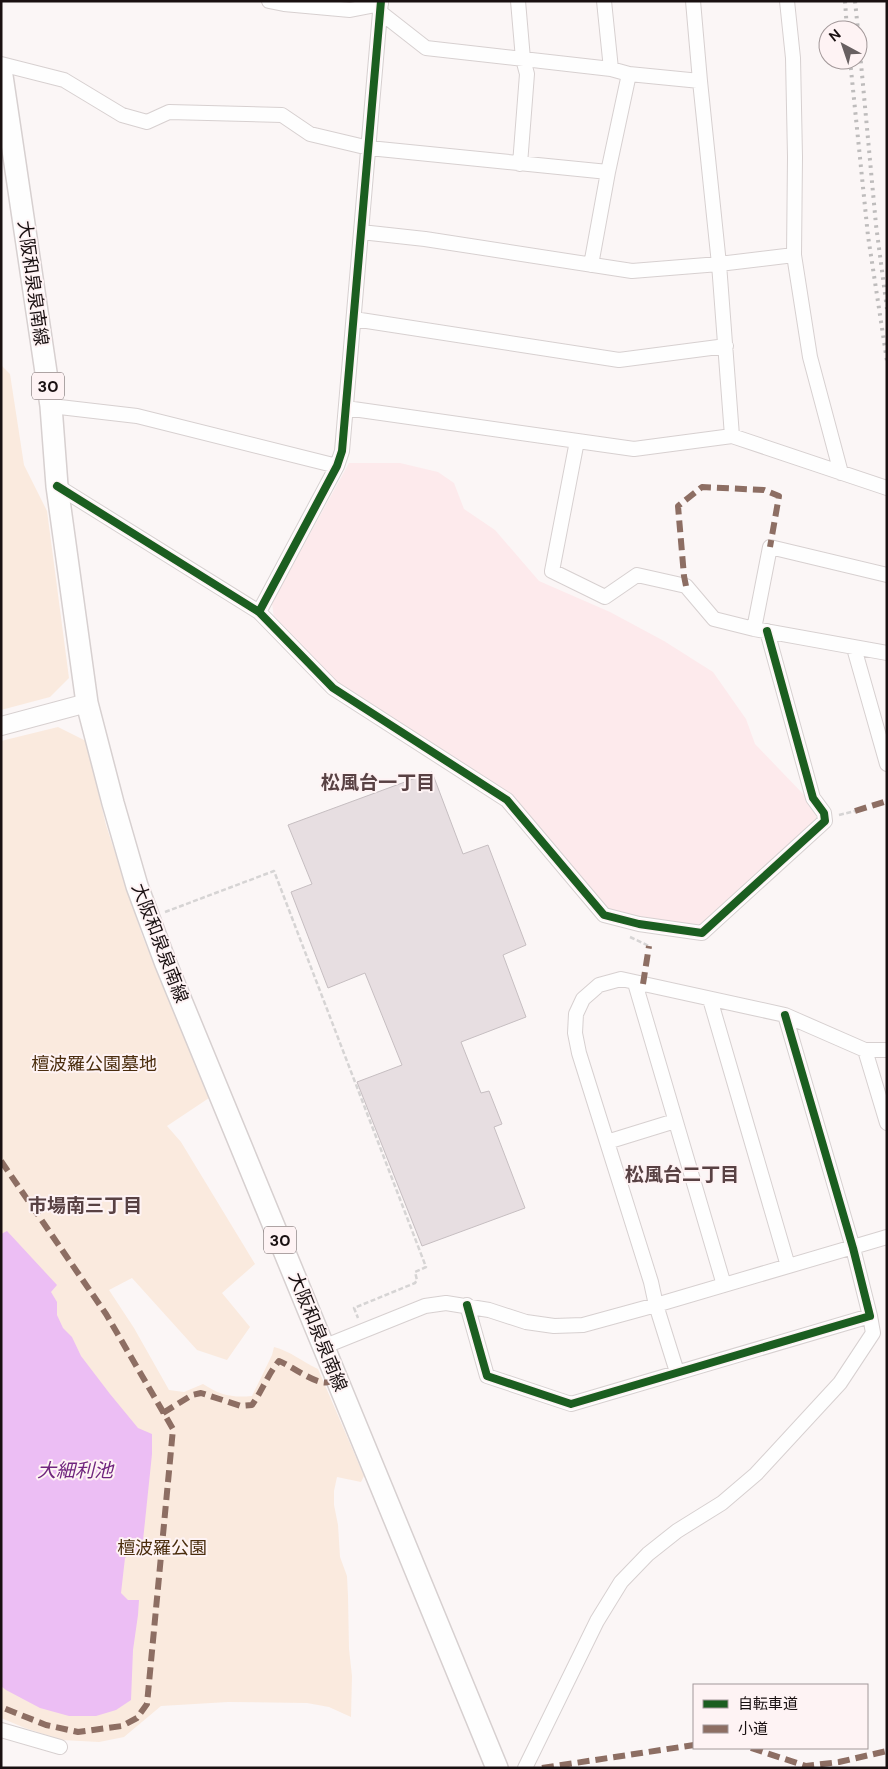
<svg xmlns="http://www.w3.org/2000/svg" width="888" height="1769" font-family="'DM Sans','Noto Sans JP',sans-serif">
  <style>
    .built { fill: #fdeaec }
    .green { fill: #faeade }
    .water { fill: #ecbef4 }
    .building { fill: #e7dee1; stroke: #c6bec1 }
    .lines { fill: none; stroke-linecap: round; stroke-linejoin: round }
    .minor-casing { stroke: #d7d0d0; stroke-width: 16 }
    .tertiary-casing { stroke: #d7d0d0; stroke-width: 20 }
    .primary-casing { stroke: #d7d0d0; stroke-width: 24 }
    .path { stroke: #d6d4d4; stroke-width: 2.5; stroke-dasharray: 5 2.5; stroke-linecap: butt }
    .minor { stroke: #fefefe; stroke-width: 14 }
    .tertiary { stroke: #fefefe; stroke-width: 18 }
    .primary { stroke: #fefefe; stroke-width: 21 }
    .rail { stroke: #bebcbc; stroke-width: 4; stroke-dasharray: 2.5 5; stroke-linecap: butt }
    .quiet { stroke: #8d6e63; stroke-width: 6; stroke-dasharray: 12 6; stroke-linecap: butt }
    .cycleway-casing { stroke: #fef3f4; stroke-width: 11 }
    .cycleway { stroke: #1b5e20; stroke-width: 8 }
    .labels { text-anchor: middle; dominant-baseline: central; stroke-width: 4; stroke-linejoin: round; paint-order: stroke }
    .shield { fill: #fef3f4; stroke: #5e5455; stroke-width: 1 }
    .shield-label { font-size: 16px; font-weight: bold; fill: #191011 }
    .street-label { font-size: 18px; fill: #191011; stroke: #fef3f4 }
    .park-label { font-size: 18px; fill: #4a2d0d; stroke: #fef3f4 }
    .neighbourhood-label { font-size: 19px; font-weight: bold; fill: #584143; stroke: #fef3f4 }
    .water-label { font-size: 19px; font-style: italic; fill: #70257e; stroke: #fef3f4 }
  </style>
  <rect width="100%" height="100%" fill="#fbf6f6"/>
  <path class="built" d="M349,463H400L438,472L454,483L464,509L495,530L539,581L610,612L664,641L713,672L746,719L755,744L805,796L808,804L819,817L701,927L694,928L607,912L511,795L332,681L274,618L272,603Z"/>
  <path class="green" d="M1,365L10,374L24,465L47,511L69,678L50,697L1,710Z
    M58,727L86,741L106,825L142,935L209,1098L167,1126L181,1142L255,1264L222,1293L250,1327L227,1360L197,1350L132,1278L109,1290L134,1328L169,1390L184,1392L203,1384C220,1395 232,1398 252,1396L272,1355L274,1347C290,1351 303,1362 318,1369L364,1476L361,1482L337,1477L334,1491V1505L338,1525L340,1557L347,1576L348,1596L349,1649L352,1676L351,1717L329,1707L307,1703L228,1702L161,1706L124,1737L99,1742L62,1740L25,1728L1,1718V741Z"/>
  <path class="water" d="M7,1231L57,1285L51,1292L57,1302V1315L63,1328L72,1337L81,1356L110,1394L138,1428L152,1434V1454L142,1550L141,1556L129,1555L125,1558L121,1593L128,1600H139L138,1615L133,1650L131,1700L116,1710L96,1716H69L40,1708L6,1690L1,1686V1234Z"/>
  <path class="building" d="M432,772L463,854L488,845L526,945L503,955L526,1017L461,1042L481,1093L489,1091L502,1124L494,1127L525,1208L422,1246L357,1082L402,1065L365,973L328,988L291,892L312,884L288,825Z"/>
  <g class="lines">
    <g class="minor-casing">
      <path id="minor" d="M269,1L284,4L350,10L381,4
        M518,1L523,59L527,74L520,164
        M604,1L611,69
        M693,1L700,81L719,264L732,436
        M787,1L793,58L795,157L794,255L810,357L841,473
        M380,12L426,48L611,69L629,74L700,81
        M1,64L64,80L122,115L147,122L169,112L282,115L310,134L369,148L608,172
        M361,232L425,239L632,271L719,264L794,255
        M591,265L608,172L629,74
        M354,319L619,360L726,346
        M51,406L137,416L337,466
        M346,408L634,449L732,436L887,488
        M577,441L552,571L605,597L637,575L686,586L714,619L754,629L887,653
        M57,486L259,612L333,688L507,800L604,915L639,924L702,933L825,821L824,813L813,798L767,631
        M259,612L337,466L342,451L381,1
        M754,629L770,547L887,575
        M854,648L887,764
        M635,983L724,1285
        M710,999L788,1266
        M865,1050L887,1123
        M607,1142L675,1121
        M467,1305L487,1376L571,1404L870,1316L853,1248L785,1015
        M323,1347L425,1306L446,1303L489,1310L526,1322L554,1326L583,1325L656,1305L887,1237
        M677,1372L656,1305L651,1282L579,1053L575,1033L576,1014L583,999L599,985L621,979L785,1015L865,1050H887
        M1,1730L60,1747
        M525,1768L597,1621L621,1582L648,1554L677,1531L722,1503L756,1474L840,1383L873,1333L870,1316"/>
    </g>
    <g class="tertiary-casing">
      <path id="tertiary" d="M1,726L87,703"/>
    </g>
    <g class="primary-casing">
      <path id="primary" d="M1,69L51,406L57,486L87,703L113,803L137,886L166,964L497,1768"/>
    </g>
    <path class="path" d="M839,815L855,811
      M165,912L274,871L426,1267L415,1272L417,1280L415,1283L354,1308L358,1318
      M630,937L649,946"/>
    <use href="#minor" class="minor"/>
    <use href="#tertiary" class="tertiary"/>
    <use href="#primary" class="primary"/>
    <path class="rail" d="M845,1L847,30
      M855,1L858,30
      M858,31L876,225L887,309
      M850,60L868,236L887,361"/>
    <path class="quiet" d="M686,586L684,576L678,506L702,487L764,490L779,496L770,547
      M855,811L887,801
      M643,984L649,946
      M1,1161L106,1314L173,1429L147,1704L137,1718L122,1726L78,1732L46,1725L1,1707
      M163,1413L192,1395L201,1393L241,1406L252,1405C262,1391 268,1374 279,1361C292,1366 317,1386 329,1382C332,1381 334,1379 336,1377
      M751,1748L806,1766L839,1762L887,1751
      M542,1768L694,1745"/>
    <g class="cycleway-casing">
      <path id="cycleway" d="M57,486L259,612L333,688L507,800L604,915L639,924L702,933L825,821L824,813L813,798L767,631
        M259,612L337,466L342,451L381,1
        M467,1305L487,1376L571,1404L870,1316L853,1248L785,1015"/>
    </g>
    <use href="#cycleway" class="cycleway"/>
  </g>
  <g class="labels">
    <g class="shield">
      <rect x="32" y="372.5" width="32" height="27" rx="4"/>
      <rect x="264" y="1226.5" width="32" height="27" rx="4"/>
    </g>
    <g class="shield-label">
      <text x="48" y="386">30</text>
      <text x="280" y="1240">30</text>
    </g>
    <g class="street-label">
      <text transform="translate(33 283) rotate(82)">大阪和泉泉南線</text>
      <text transform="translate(160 943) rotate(69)">大阪和泉泉南線</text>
      <text transform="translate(318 1332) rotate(68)">大阪和泉泉南線</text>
    </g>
    <g class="park-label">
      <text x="94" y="1064">檀波羅公園墓地</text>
      <text x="162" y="1548">檀波羅公園</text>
    </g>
    <g class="neighbourhood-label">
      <text x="378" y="782">松風台一丁目</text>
      <text x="682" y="1174">松風台二丁目</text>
      <text x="85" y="1205">市場南三丁目</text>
    </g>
    <g class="water-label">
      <text x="75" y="1470">大細利池</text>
    </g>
  </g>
  <rect width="888" height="1769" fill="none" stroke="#191011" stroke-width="5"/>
  <rect x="693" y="1684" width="175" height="65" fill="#fef3f4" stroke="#a29899"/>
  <rect x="703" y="1700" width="25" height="8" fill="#1b5e20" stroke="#a29899"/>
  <text x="738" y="1709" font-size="15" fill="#191011">自転車道</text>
  <rect x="703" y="1725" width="25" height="8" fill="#8d6e63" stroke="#a29899"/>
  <text x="738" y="1734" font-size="15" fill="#191011">小道</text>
  <g transform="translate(843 45) rotate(320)"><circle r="24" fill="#fef3f4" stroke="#a29899"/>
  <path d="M0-4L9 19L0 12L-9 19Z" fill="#686061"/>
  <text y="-8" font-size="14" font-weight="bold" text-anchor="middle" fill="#191011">N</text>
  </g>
</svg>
